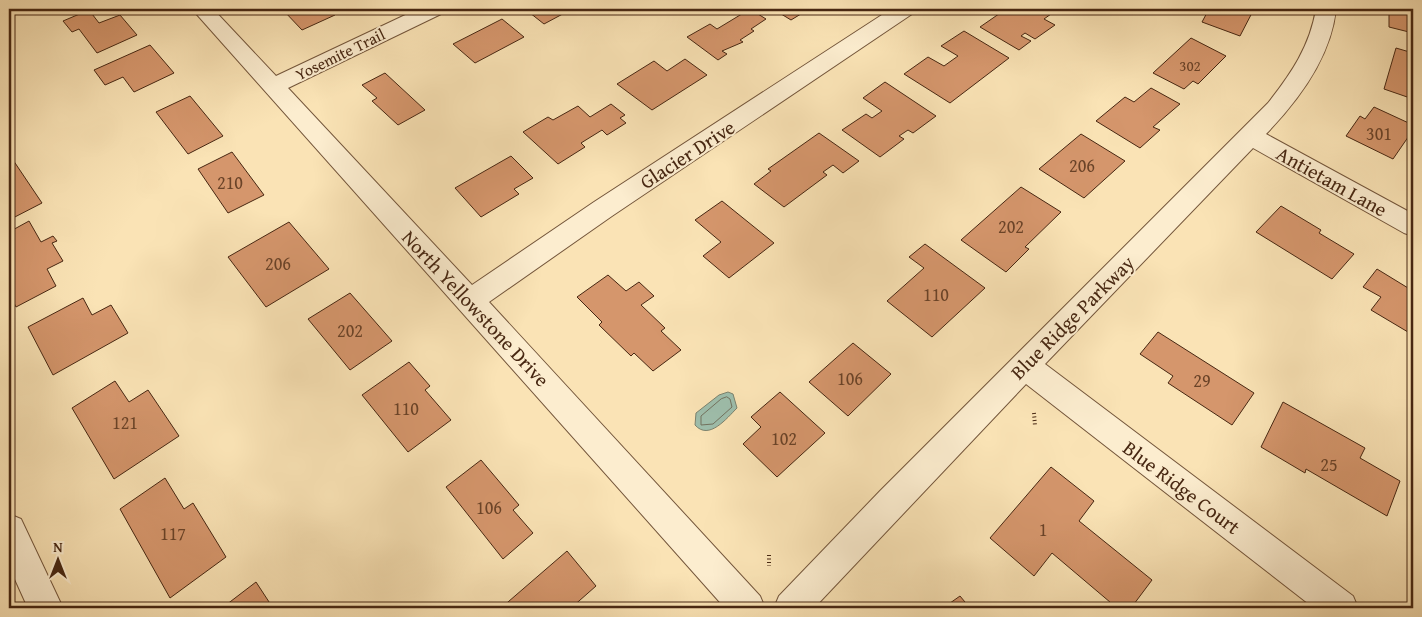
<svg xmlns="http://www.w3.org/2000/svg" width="1422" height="617" font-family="'Gentium Book Plus',serif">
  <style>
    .water { fill: #9ebeac; stroke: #7b826e }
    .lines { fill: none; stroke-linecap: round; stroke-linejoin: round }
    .shore { stroke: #72725f; stroke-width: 1 }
    .building { fill: #d5966c; stroke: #472712 }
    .street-casing { stroke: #74563b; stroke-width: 2 }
    .path { stroke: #472712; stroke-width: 4; stroke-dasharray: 1 2.5; stroke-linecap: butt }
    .street { fill: #fcedcf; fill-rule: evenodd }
    .labels { text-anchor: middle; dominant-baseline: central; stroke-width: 4; stroke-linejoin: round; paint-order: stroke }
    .far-number-label { font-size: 15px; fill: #6a4328 }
    .far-street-label { font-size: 16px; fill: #472712; stroke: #fcedcf }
    .number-label { font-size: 18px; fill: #6a4328 }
    .street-label { font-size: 20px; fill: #472712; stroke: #fcedcf }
  </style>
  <rect width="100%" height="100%" fill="#fae3b5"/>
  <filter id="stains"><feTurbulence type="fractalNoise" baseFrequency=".004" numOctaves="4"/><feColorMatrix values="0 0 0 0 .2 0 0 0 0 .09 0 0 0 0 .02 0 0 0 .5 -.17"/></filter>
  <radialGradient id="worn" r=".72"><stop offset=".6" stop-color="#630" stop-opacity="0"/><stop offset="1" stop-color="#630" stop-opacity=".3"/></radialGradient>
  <path class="water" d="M728,392L733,394L737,408C727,418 709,441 695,425L696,413L719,395Z"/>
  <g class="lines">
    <path class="shore" d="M727,397L730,399L732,407L713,424L701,425V416L721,399Z"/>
  </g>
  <path class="building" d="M286,9H336L331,11L335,15L302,30L283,10Z
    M525,9H572L544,24Z
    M750,9L766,19L751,29L754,31L740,40L743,42L722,51L727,54L718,60L687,37L710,24L717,29Z
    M773,9H809L791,20Z
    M1006,9H1058L1044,19L1055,25L1035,39L1025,33L1021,36L1031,41L1019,50L980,27Z
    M1209,9H1254L1240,36L1202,22Z
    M1389,9L1402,12V9H1413V33L1389,27Z
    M89,10L99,23L120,15L137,35L97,53L79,29L72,32L63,21Z
    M502,19L524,37L475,63L453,44Z
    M964,31L1009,58L950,103L904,74L928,57L944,66L958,56L941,46Z
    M1191,38L1226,56L1198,84L1193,81L1184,89L1153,73Z
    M150,45L174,73L134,92L123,77L105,85L94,70Z
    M1396,48L1413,53V99L1384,89Z
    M685,59L707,75L652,110L617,84L654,61L667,71Z
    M385,73L425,110L398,125L372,101L377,98L362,85Z
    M885,82L936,116L913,133L908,130L899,136L904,139L880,157L842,130L866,114L872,118L882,111L863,98Z
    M1151,88L1180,104L1153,127L1160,130L1140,148L1096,121L1125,97L1134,102Z
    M190,96L223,136L188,154L156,112Z
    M611,104L625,115L620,118L626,123L607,135L602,130L581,143L585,147L558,164L523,132L548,117L553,120L578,106L590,117Z
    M1374,107L1413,125V130L1393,159L1346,136L1360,116L1365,119Z
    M819,133L859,161L843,173L833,165L823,172L827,175L784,207L754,184L771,171L768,169Z
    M1081,134L1125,161L1084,198L1039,169Z
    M232,152L264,195L228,213L198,169Z
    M9,154L42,203L9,220Z
    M511,156L533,178L514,189L519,194L481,217L455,188Z
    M1021,187L1061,212L1025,247L1029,249L1006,272L961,240Z
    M722,201L774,243L729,278L703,256L721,242L695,220Z
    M1281,206L1321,230L1319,233L1354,254L1332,279L1256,232Z
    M29,221L41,242L53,236L57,241L52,243L63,261L47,269L56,286L16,307L9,293V232Z
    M289,222L329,269L266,307L228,257Z
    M925,244L985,288L932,337L887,301L924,268L909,257Z
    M1377,269L1413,291V335L1371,310L1381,297L1363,287Z
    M608,275L626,291L639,282L654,296L641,305L665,328L661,331L681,350L653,371L634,353L631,356L599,325L602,322L577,297Z
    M350,293L392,341L350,370L308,319Z
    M83,298L92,315L111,305L128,333L53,375L28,327Z
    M1158,332L1254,393L1232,425L1168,383L1173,376L1140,354Z
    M853,343L891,374L848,416L809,382Z
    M409,362L430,386L425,390L451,420L408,452L362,395Z
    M115,381L129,402L148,390L179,436L114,479L72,408Z
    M780,392L825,433L777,477L743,444L761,427L751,417Z
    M1283,402L1365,448L1360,458L1400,481L1387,516L1306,469L1305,473L1261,447Z
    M481,460L519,505L513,510L533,533L503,559L446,487Z
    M1051,467L1094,501L1079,521L1152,580L1131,608H1117L1052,553L1034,576L990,538Z
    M165,478L184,509L193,503L226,557L170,598L120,509Z
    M567,551L596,586L571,608H501Z
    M256,582L273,608H222Z
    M960,596L970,608H943Z"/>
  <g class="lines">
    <g class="street-casing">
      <path id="street" d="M192,9H213L276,76L418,9H444L441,14L288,88L472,285L594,202L891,9H915L912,14L612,216L489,302L760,596L765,608H725Z
        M1316,9H1336C1331,57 1299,100 1266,134L1413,214V236L1404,233L1253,148L1045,364L1353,596L1358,608H1314L1026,384L814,608H774L779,596L880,491L1268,103C1291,74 1310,46 1316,9Z
        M9,514L21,519L63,608H28L9,566Z"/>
    </g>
    <path class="path" d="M1034,413L1035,426
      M769,555V566"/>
    <use href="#street" class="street"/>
  </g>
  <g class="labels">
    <g class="far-number-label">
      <text x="1190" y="65">302</text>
    </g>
    <g class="far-street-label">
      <text transform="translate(340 54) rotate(-26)">Yosemite Trail</text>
    </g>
    <g class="number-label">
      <text x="1379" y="133">301</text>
      <text x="1082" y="165">206</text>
      <text x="230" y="182">210</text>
      <text x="1011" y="226">202</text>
      <text x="278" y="263">206</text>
      <text x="936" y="294">110</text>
      <text x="350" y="330">202</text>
      <text x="850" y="378">106</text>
      <text x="1202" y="380">29</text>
      <text x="406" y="408">110</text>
      <text x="125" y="422">121</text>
      <text x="784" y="438">102</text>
      <text x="1329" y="464">25</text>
      <text x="489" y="507">106</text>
      <text x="1043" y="529">1</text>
      <text x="173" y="533">117</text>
    </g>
    <g class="street-label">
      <text transform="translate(687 154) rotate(-33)">Glacier Drive</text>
      <text transform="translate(1332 181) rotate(29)">Antietam Lane</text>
      <text transform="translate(476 308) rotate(47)">North Yellowstone Drive</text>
      <text transform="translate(1072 317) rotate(-45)">Blue Ridge Parkway</text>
      <text transform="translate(1182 487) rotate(37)">Blue Ridge Court</text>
    </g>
  </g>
  <rect width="1422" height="617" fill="none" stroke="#fae3b5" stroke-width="30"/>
  <rect x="10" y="10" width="1402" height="597" fill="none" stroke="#472712" stroke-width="2.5"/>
  <rect x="15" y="15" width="1392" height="587" fill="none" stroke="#472712"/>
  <g transform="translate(58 560)" stroke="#fcedcf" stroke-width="4" paint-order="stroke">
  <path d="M0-4L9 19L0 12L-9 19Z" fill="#472712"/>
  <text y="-8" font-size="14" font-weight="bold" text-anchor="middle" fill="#472712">N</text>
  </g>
  <rect width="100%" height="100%" filter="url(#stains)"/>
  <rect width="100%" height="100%" fill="url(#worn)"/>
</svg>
